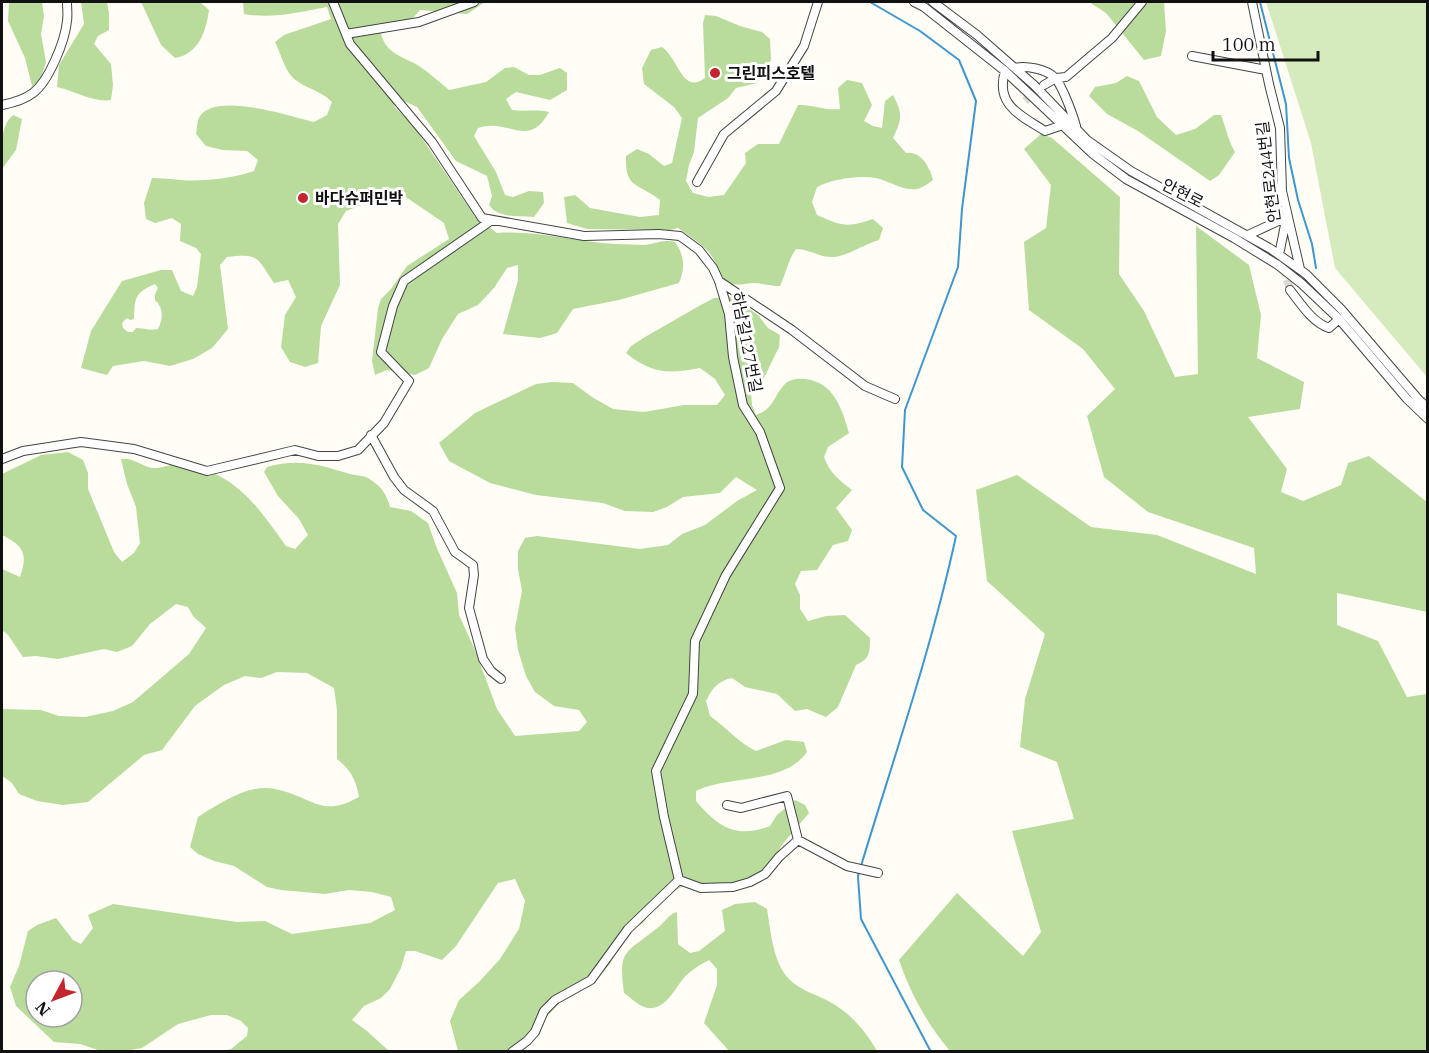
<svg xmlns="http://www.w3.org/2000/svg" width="1429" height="1053" font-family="'IBM Plex Serif','Noto Sans KR',serif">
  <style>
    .green { fill: #d5ebbd }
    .forest { fill: #b9dc9c; fill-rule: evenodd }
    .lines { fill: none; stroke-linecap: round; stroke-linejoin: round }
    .stream { stroke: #3f96cf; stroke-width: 2 }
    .minor-tunnel { stroke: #dbdad3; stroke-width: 8; stroke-dasharray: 8 4; stroke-linecap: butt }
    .minor-casing { stroke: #444; stroke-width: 10 }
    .minor { stroke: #fff; stroke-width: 8 }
    .poi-dot { fill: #c4262e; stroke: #fff; stroke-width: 2 }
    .labels { text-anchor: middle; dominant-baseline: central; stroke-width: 6; stroke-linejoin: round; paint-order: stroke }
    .poi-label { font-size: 16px; font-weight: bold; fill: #111; stroke: #fff; text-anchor: start }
    .street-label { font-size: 16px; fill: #111; stroke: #fff }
  </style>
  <rect width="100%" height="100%" fill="#fffdf5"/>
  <path class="green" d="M1266,2H1427V377L1335,268L1311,143Z"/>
  <path class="forest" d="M9,2H42L44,16L41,34L46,62L40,81L32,86L25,58L8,21Z
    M81,2H107L109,13V30L98,36L94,44L111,64L113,85L111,100C95,103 74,91 57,87L59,65L84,24Z
    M141,2H200L209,10C206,31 199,54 175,58L161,45Z
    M243,2H485L467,14L420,10L414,17L381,34C387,55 403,56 419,66C430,73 439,82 449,90L486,82L505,68L514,67L529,75H540L560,68L567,73V90L550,100L516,92L506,99L512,110C525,112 536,109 549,112C529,150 507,117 478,128L474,136L496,172L505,195L513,197L529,191L543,192L544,203L534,217C517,215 499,219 489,205L492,196L487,176L456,161L417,107L399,99L394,106L415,128L476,218L497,233C537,230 576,242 616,244C625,244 635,245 644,245C657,244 661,239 675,242C685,256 685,268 679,283L619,300L573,309L557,333L540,338L503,334L518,280V265L507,268L494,288L478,305L458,314L442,339L429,368L415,375L387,370L375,375L372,361L378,308L381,299L391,289L407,266L449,239L444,223L397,191L346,211L338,224L340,285L321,326L318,363L305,367L290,362L281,347L285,315L296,297L288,280L274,283C256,257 260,253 227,257L220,265L228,329L212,348L193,359L170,366L144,361L113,366L107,375L81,368L91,331L122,281L161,270H172L181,291L193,296L197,287L201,254L196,248L180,241L181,224L172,218L155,223L146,219L144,203L152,178C162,178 171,179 181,180C203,182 234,178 254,171L258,160L247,151L223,150L206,146L196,134C197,129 197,120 200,116C217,92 290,116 314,122L327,115L332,102C320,89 298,87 289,73C283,64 280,52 275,42L284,35L331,19L327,7C300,12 272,19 244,14ZM155,284L158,288L155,294V300C164,308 163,319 158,329C150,331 144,328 136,328L133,332H128L123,328L122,323L127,318L130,320L134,319C135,298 134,293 155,284Z
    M1089,2H1164L1166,31L1161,56L1144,60L1106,13Z
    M705,15L716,16L740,26L762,32L770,39L771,60L757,83L736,88L728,98L698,118L694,152L689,165L686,181L693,193L708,197L724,195L746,163L745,153L758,144H779L798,105C813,104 825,111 840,109L838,88L847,80L862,83L872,105L864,121L873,126L882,128L885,101L893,95C903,114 902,119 893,138L906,153C921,151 930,167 933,180C929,183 922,188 917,189C903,191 890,181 876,178C858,175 833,179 817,187L812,202L817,215C842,226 846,228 873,219L883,228L879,240C865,244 847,256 834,257C820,258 810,249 796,249C788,260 786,274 780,286C770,286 761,283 752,283C744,284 736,286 729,283C719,277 717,264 711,255C703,244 689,236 678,228L671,230L587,229L567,223L564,197L575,195L590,208L640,217L659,215L660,200C637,182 625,189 626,156L637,149L649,154L664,166L672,163L682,118L674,107L644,84L642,68L651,50L662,47C679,59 682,95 705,78L703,23Z
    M1127,76L1139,81L1157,117L1176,135L1195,129L1214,115H1221C1226,128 1228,140 1235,152L1219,175L1210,181L1138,131L1107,114L1089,96L1095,87L1116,83Z
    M13,115L22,119L16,150L2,169C1,151 0,125 13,115Z
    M1041,134L1052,138L1120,197L1119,274L1144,311L1175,377L1198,374L1196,226L1249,265L1261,315L1257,358L1304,382L1300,409L1248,417L1287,469L1281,492L1303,501L1341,485L1348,463L1369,456L1427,502V612L1337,593V625L1378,641L1407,697L1427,694V1051H950C928,1025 910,993 899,960L957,893L1023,956L1041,932L1012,831L1074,819L1057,762L1020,747L1025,699L1045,634L987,581L976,490L1017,475L1091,527L1157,535L1256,574L1254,548L1148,512L1104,477L1087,416L1115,389L1083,349L1029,310L1024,242L1046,228L1051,185L1024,149Z
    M732,297L758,315L768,328L780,335L779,347L760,386L751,392L752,405L756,415C773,410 773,397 784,385C789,379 798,378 805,379C834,382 842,409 849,433L828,447L824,457C829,472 840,481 852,490L836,508L852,530L848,541L833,545L817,570L801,571L795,584L800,595V609L808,621L826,616L845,615L870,638C870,652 870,659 856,665L838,707L826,717L807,709L795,711L777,694L745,687L732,678C717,681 712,689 706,701L710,716C727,728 738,742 756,751L786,740L804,742L807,752C784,785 728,775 696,791V801C718,827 736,839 770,826L777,815L795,800L805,805L809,813L781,846L771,873L738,885L696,884L681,887L660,901L643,923L619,939L616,953L609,965L594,982L563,999L543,1021L533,1040L520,1051H458L450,1021L459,1000L479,982L500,959L519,929L525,901L515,879L498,883L456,946L442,960L415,951H406L401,968L390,989L381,998L364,1006L352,1020L367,1031L389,1051H223L231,1049L247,1036L248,1028L241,1021L227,1015H211L178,1024L142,1048L125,1051H101L80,1044L54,1042L16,1006L10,987L19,966L28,931L37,925L56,918L73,940L81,944L93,928L88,915L113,904L237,922L265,921L292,934L370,923L395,910L391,897L372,892L349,890L325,894L281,890L267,887L234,866L214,861L198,854L190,847L198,817C219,804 249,783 275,789C312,796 320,819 359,797C356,780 351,770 337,759V710L334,688L307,673L277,672L261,678L245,676L224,685L195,706L162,750L144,755L88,802L63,805L37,801L19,794L12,783L2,776V709L41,710L59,716L85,717L113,711L133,702L189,654L206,628L193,616L188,607L176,604L150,624L132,646L117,652L104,649L58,659L36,656L23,657L8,635L2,630V569L20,577C28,554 24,546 2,535V474L41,455L68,452L83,460L88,473V489L114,552L122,562L134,553L140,543L136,507L127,484L121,459C133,457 141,466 152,468C162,469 174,462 184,464C237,474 257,506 286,546L295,549L308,535L299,519L278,496L264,472L267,467C299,458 320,465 350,474C356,476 363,475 368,478C380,485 387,494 390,507L411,511L428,523L436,546L457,593L459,615L475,650L497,709L515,736L579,731L587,722L579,710L554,706L535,692L526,676L518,650L515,628L522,591L518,569V551L525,538L537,536L640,549L668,545L682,534L705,525L737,501L757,490L736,477L720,493L683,497L667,507L653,512L625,511L603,503L536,495L490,483L449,461L439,443L475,413L536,384L552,382L573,383L592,397L613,409L644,412L684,405H717L725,395L715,379L700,368C668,374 652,374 626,353L631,346L645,337L699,306L714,298ZM36,981H72V1017H36Z
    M755,902L767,909C770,927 772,951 781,968C794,993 821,993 841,1009C856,1020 868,1035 877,1051H729L704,1023L717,985V969L709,960C699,965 690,971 683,979C674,990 665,1010 648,1008C640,1007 631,998 624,993C618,949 625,954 656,929C665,923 667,915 677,912L678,944L690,953L699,951L725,931L722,910L735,904Z"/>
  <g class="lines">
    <path class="stream" d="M1260,2L1286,104L1289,158L1298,200L1312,244L1316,268
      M861,866C894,757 932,647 956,536L923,510L902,467L905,410L958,267L962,209L976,101L959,60L920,31L870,2
      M859,871L858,877L861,919L931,1052"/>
    <path class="minor-tunnel" d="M1025,101L1043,85
      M1284,268L1290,290"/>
    <g class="minor-casing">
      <path id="minor" d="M333,2L350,44L432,142L482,218L584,236L659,234L680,236L699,250L713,268L719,281L729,314L733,357L743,405L760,432L780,488L726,575L695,641L693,694L656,771L664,817L679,880L701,888L733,887L750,882L765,874L779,857L798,840L847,866L878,873
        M914,2L924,7L1005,71L1093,154L1126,179L1234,238L1278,265L1302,284L1339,319L1407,399L1428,419
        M933,2L977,35L1034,85L1087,140L1131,171L1271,249L1306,274L1341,309L1419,400L1428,408
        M1252,2L1269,84L1280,128L1282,191L1300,269
        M346,34L419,22L474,2
        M1192,56L1266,70
        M1015,68C1025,65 1047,69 1055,78C1062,85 1073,115 1076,126
        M1005,71C995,105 1020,115 1045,131L1063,125
        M1044,85L1056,78L1066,77L1112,38L1142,2
        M2,105C12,103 24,100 33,93C49,81 65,41 67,21C68,15 67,8 67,2
        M697,182L724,134L776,91L804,46L818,2
        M1248,235L1287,217
        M1280,250L1286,220
        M719,281L792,330L865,386L895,399
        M1290,290C1301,304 1312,322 1329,328L1339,319
        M371,435L394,477L404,490L433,511L455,552L473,565L474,575L469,608L483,659L491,671L501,679
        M2,459L23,451L81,442L134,449L207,471L295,450L318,456H338L358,450L384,423L409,381L381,352L393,306L404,281L492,220
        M727,805L741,808L787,796L798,840
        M512,1052L527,1041L535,1032L544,1011L555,1000L591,980L628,929L679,880"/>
    </g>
    <use href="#minor" class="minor"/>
  </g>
  <g class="poi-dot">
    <circle cx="715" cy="73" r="6"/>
    <circle cx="303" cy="198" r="6"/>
  </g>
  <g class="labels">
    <g class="poi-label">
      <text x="727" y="73">그린피스호텔</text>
      <text x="315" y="198">바다슈퍼민박</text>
    </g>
    <g class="street-label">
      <text transform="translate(1268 172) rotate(-97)">안현로244번길</text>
      <text transform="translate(1183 193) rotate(27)">안현로</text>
      <text transform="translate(747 342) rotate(79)">하남길127번길</text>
    </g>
  </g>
  <rect width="1429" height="1053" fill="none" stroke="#111111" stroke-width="6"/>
  <g transform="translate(54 999) rotate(229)"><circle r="28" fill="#ffffff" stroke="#a0a0a0" stroke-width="1.5"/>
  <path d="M0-4.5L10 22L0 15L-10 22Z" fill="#c4262e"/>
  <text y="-9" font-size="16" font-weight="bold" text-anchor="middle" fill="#111111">N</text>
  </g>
  <path d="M1213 51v9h105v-9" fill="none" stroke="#111111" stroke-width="3"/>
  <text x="1222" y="51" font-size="18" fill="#111111" stroke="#ffffff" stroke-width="4.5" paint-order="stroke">100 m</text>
</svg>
